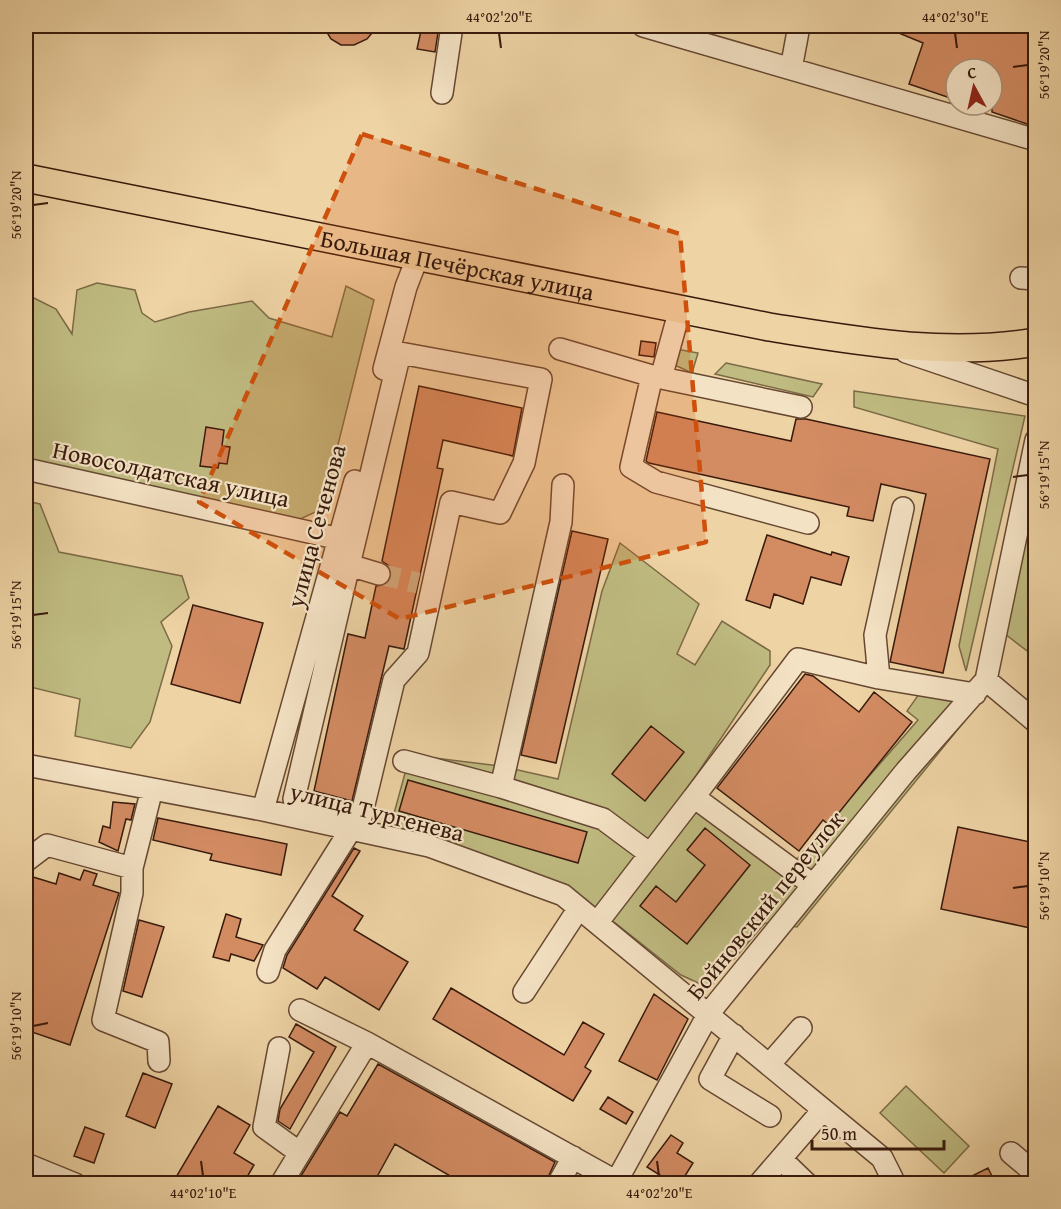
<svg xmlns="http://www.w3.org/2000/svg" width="1061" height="1209" font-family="'Gentium Book Plus',serif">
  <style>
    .green { fill: #bfbb81; stroke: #7c6a46; stroke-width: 1.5 }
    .building { fill: #d38b62; stroke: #381a0c; stroke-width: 1.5 }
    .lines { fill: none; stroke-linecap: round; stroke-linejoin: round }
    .minor-tunnel { stroke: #caae86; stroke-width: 21; stroke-dasharray: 21 10; stroke-linecap: butt }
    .minor-casing { stroke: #664832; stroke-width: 24 }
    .major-casing { stroke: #381a0c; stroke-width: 30 }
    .minor { stroke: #f4e2c4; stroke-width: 21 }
    .major { stroke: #eed3a4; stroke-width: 27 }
    .marked { fill: #ce500c; fill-opacity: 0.2; stroke: #ce500c; stroke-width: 4.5; stroke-dasharray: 12 8; stroke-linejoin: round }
    .ticks { fill: none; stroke: #381a0c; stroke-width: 2 }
    .labels { text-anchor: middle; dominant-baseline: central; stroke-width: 4.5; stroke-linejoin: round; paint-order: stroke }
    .street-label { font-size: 24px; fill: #381a0c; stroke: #f4e2c4 }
    .neatline { fill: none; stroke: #381a0c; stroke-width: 2 }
    .ticks-label { font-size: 15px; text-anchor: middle; fill: #381a0c }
  </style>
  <rect width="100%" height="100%" fill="#eed3a4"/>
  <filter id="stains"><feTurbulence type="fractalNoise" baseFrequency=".00333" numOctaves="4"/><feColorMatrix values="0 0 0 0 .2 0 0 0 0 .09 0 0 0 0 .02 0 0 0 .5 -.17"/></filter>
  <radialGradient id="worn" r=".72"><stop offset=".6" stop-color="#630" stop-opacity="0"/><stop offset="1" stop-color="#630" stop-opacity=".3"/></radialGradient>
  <path class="green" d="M97,283L135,290L142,313L155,322L189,312L252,301L269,318L332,337L346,286L374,300L322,509L296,521L26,461V294L56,309L72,334L77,290Z
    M671,348L698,353L692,373L666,361Z
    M726,363L822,384L813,397L715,374Z
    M854,391L1025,416L966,671L959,646L998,449L854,407Z
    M1035,489V707V657L1005,634Z
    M26,501L40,504L59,552L182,576L189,598L161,622L172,646L150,722L131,748L75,736L80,699L26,686Z
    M620,543L699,604L677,654L695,665L722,621L770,651V665L683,795L784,874L918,720L907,711L919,694L976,707L797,927L765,923L709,988L681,975L567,885L390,828L410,755L500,766L558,779L602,591Z
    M906,1086L969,1146L944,1173L880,1113Z"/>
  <path class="building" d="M323,26H378L367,39L354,45H341L331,39Z
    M422,26H439L435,52L417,49Z
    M882,26H1035V110L1030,125L992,112V69H956V100L909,84L923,43Z
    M641,341L656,343L654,357L639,355Z
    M419,386L522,408L513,456L443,440L437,468L443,469L404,649L389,646L352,801L314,791L348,634L365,638L376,586L387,584L391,577L389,566L382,561Z
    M657,412L791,441L796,419H806L990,459L943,673L890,662L926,494L881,484L873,521L847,516L849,507L649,463L646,461Z
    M206,427L224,430L222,446L230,447L227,464L219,463L218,468L200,466Z
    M572,531L608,539L556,763L521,755Z
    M767,535L831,555L832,552L849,557L841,585L811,577L803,604L774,594L770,608L746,600Z
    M193,605L263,623L240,703L171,684Z
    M805,674L813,676L859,712L874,692L912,722L829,825L823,820L799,851L717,788Z
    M651,726L684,752L645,801L612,774Z
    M408,780L587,832L578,863L399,811Z
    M113,802L135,804L131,820L126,819L118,851L99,842L103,826L110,828Z
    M158,818L287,844L281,875L210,860L212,854L153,840Z
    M958,827L1035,843V929L941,909Z
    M705,828L750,865L687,944L640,906L656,886L676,902L705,865L687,850Z
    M354,848L360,851L332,896L363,916L354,930L408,962L379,1010L325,977L317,989L283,968L287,955Z
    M84,870L97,874L93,885L119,893L70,1045L26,1030V900L33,877L56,884L59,873L80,880Z
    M226,914L241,919L236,937L263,945L254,961L231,954L229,961L213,957Z
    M139,920L164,927L142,997L123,991Z
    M451,988L564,1055L583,1022L604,1034L585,1067L591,1071L573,1101L433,1019Z
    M654,994L688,1019L657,1080L619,1061Z
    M296,1024L336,1047L290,1129L278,1121L280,1109L314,1052L289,1037Z
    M378,1064L555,1162L545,1184H464L395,1144L373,1184H296L340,1112L347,1116Z
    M143,1073L172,1084L155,1128L126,1116Z
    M608,1097L633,1112L626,1124L600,1109Z
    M218,1106L250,1125L234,1153L254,1165L243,1184H172Z
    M85,1127L104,1134L94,1163L74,1156Z
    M671,1135L683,1143L677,1153L693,1163L680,1184H674L647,1167Z
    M988,1168L996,1184H956Z"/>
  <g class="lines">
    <path class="minor-tunnel" d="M379,574L418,583"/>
    <g class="minor-casing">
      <path id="minor" d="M643,26L1036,140
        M791,69L799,26
        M442,93L452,26
        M1021,278L1036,279
        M560,349L652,376L801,407
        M906,352L1036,396
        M384,369L406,287L418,256
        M652,376L631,467L656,482L808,523
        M661,378L680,309
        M26,469L340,539
        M879,678L875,635L903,508
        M986,680L1036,440
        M986,680L1036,722
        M404,761L501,787L561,522L563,485
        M26,765L263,810L429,846L563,895L882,1158L895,1184
        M501,787L603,819L650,854
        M152,789L132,868V893L103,1020L158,1042L159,1061
        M263,810L355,481
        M361,817L294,799L349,565L379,574
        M26,861L47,845L132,868
        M813,885L694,797L798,659L879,678L975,694
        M597,923L694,797
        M268,972L275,950L351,829L361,817L394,680L418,653L451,502L500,513L524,463L541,379L400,353L349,565
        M524,992L579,908
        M300,1010L367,1043
        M734,1035L710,1079L770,1116
        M279,1048L264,1127L300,1153
        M769,1065L801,1028
        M1011,1153L1036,1174
        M781,1159L807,1184
        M26,1164L75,1184
        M281,1184L367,1043L617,1182
        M558,1184L573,1157
        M615,1184L709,1013L906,771L986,680
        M759,1184L822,1111"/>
    </g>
    <g class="major-casing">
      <g id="major">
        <path id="s1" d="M26,178L769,327C858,341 945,357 1036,342"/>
      </g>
    </g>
    <use href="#minor" class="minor"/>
    <use href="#major" class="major"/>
  </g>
  <path class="marked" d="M362,134L680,234L706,542L400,619L199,502Z"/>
  <path class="ticks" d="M499,33L501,48M955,33L957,48M1013,67L1028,65M33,205L48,203M1013,477L1028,475M33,615L48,613M1013,888L1028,886M33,1026L48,1023M201,1161L203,1176M657,1161L659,1176"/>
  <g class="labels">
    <g class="street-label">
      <text stroke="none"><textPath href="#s1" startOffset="440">Большая Печёрская улица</textPath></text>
      <text transform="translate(171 474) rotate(12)">Новосолдатская улица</text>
      <text transform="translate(316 526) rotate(-75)">улица Сеченова</text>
      <text transform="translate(377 812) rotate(14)">улица Тургенева</text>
      <text transform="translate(765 905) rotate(-51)">Бойновский переулок</text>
    </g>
  </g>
  <rect width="1061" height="1209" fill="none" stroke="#eed3a4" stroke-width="66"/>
  <g transform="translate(974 87) rotate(352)"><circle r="28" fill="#f4e2c4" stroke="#a9927a" stroke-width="1.5"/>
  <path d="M0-4.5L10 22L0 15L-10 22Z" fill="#8f2418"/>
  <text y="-9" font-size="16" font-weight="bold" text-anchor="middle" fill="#381a0c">С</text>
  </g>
  <path d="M812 1140v9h132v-9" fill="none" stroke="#381a0c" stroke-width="3"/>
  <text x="821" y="1140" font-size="18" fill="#381a0c" stroke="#f4e2c4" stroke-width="4.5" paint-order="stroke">50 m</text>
  <rect x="33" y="33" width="995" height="1143" class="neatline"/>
  <g class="ticks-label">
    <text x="499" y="22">44°02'20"E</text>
    <text x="955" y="22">44°02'30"E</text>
    <text transform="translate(1044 65) rotate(-90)" y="5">56°19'20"N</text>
    <text transform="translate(16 205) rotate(-90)" y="5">56°19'20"N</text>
    <text transform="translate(1044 475) rotate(-90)" y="5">56°19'15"N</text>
    <text transform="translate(16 615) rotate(-90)" y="5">56°19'15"N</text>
    <text transform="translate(1044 886) rotate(-90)" y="5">56°19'10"N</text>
    <text transform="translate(16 1026) rotate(-90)" y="5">56°19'10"N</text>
    <text x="203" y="1198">44°02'10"E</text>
    <text x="659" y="1198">44°02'20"E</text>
  </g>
  <rect width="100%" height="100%" filter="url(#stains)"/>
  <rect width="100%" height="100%" fill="url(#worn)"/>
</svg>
